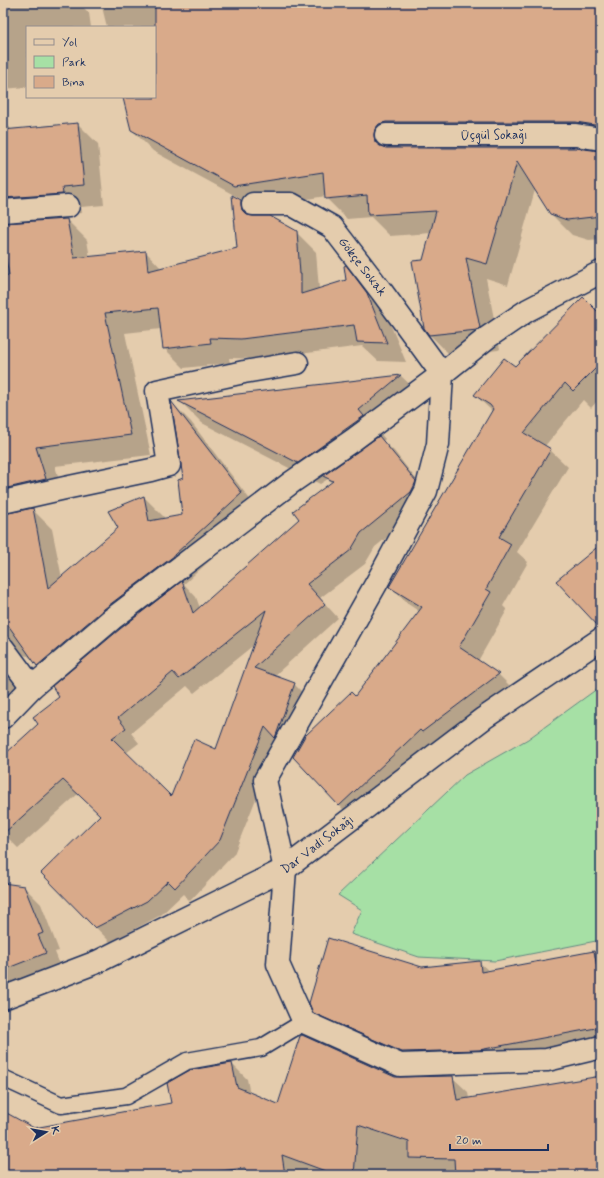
<svg xmlns="http://www.w3.org/2000/svg" width="604" height="1178" font-family="Mynerve,sans-serif">
  <style>
    .green { fill: #a6e0a5; stroke: #608882 }
    .shadow { fill: #0003; fill-rule: evenodd }
    .building { fill: #d9aa8a; stroke: #1b2f5e; fill-rule: evenodd }
    .lines { fill: none; stroke-linecap: round; stroke-linejoin: round }
    .lane-casing { stroke: #1b2f5e; stroke-width: 19 }
    .street-casing { stroke: #1b2f5e; stroke-width: 25 }
    .lane { stroke: #e4ccad; stroke-width: 16 }
    .street { stroke: #e4ccad; stroke-width: 22 }
    .labels { text-anchor: middle; dominant-baseline: central; stroke-width: 3; stroke-linejoin: round; paint-order: stroke }
    .street-label { font-size: 13px; fill: #1b2f5e; stroke: #e4ccad }
  </style>
  <rect width="100%" height="100%" fill="#e4ccad"/>
  <filter id="ink" filterUnits="userSpaceOnUse"><feTurbulence type="fractalNoise" baseFrequency=".025" numOctaves="2"/><feDisplacementMap in="SourceGraphic" scale="8" xChannelSelector="R" yChannelSelector="G"/><feConvolveMatrix kernelMatrix="1 2 1 2 8 2 1 2 1" color-interpolation-filters="sRGB"/></filter>
  <g filter="url(#ink)">
    <path class="green" d="M601,686V940L495,961L419,957L351,934L362,910L338,895L465,775L528,739Z"/>
    <path class="shadow" d="M3,3H79L89,13L91,27H27V87L3,89Z
      M101,3H601V144L401,145L397,148L601,152V239L589,240L572,235L550,213L535,190L508,285L486,278L500,349L498,350L451,356L430,335L424,261L431,233L390,236L371,217L347,219L326,198V196L256,207L153,151L132,130L152,99V97H155V27H107Z
      M3,120L12,130L78,124L98,144L104,205L81,207L82,213L22,218L16,220L13,224L67,220L87,240L90,258L146,252L162,269L238,248L241,201L257,218L296,232L316,252L319,289L348,281L345,266L365,286L386,314L406,362L378,361L362,346L261,359L229,358L230,363L184,368L164,348L161,329L125,333L151,455L55,466L65,499L20,509L14,513L32,509L52,529L62,578L119,528L144,497L164,517V519L183,516L184,479L173,404L191,422L261,514L184,584L196,597L200,608L300,519L332,483L328,479L320,484L202,423L181,402L401,376L423,397L380,433L385,439L383,441L394,451L429,496L425,507L375,547L365,564L320,598L338,618L274,676L294,684L308,698L279,741L234,854L190,901L183,894L161,915L110,942L43,873L101,815L78,794L18,848L3,833V757L40,724L61,697L57,684L28,656L22,655V688L3,712ZM255,644L217,750L172,798L126,753L139,743L131,733L187,686L194,693Z
      M601,316V397L591,408L583,400L544,447L550,450L568,467L517,552L528,562L503,606L507,610L478,661L499,675L516,692L356,823L339,805L355,698L420,612L408,604L391,587L493,412L475,395L515,368Z
      M24,887L41,904L59,951L55,952L62,970L13,990L3,980V888Z
      M601,950V1050L423,1072L335,1032L314,1012L422,968L479,962L489,971Z
      M232,1064L247,1079L250,1094L278,1106L395,1077H452L468,1092L469,1099L601,1077V1175H3V1112L34,1129L172,1103Z"/>
    <path class="building" d="M155,3H601V126L576,122H386L379,124L375,129L374,135L375,142L380,146L386,148H575L601,151V216L567,220L550,214L517,162L487,264L466,258L480,328L477,330L429,335L424,328L412,261L423,260L436,211L368,215L367,195L325,199L323,172L234,186L131,130L123,98H155Z
      M78,123L84,185L62,187L63,194L3,198V130Z
      M232,195L241,200V204L242,210L247,215L253,216H270L297,231L300,274H301V294L346,280L344,266L346,265L367,293L387,343L357,342L354,325L241,339L210,338L211,343L163,349L158,308L105,313L131,435L36,447L46,479L3,489V276L9,275L3,243V223L67,219L74,258L146,251L148,271L237,248Z
      M583,297L601,315V363L573,391L565,383L524,433L551,449L499,537L511,544L486,589L491,592L459,647L499,674L422,732L420,730L339,806L293,757L305,736L351,692L355,696L422,607L389,587L493,409L490,405L474,395L504,358L515,366Z
      M401,375L359,410L364,416L298,463L178,401Z
      M171,401L242,493L174,555V556L104,609L37,666L3,618V514L33,508L48,588L118,528L108,511L144,496L149,521L182,515L178,480L183,478Z
      M379,436L416,481L414,486L411,492L361,533L351,550L307,584L325,604L254,668L295,683L275,738L265,727L220,840L175,888L168,881L147,901L95,928L41,873L100,815L63,780L3,834V756L38,724L33,717L59,697L52,686L120,629L182,581L193,613L299,519L293,511L333,481L323,476ZM266,610L216,749L194,739L171,796L112,738L126,728L118,718L173,672L179,679Z
      M601,544V627H599L556,581Z
      M3,883L24,886L43,933L38,935L46,953L3,970Z
      M328,938L422,967L480,961L481,972L594,951L601,990V1027L479,1050L402,1052L313,1013L309,1003Z
      M302,1035L395,1077H400L453,1076L457,1100L601,1076V1175H455L454,1159L409,1158V1142L358,1125L354,1175H336L282,1155L285,1175H246L245,1168L188,1175H3V1111L34,1128L171,1103L167,1083L190,1070L232,1063L237,1087L278,1104L300,1036Z"/>
    <g class="lines">
      <g class="lane-casing">
        <path id="lane" d="M3,1078L61,1105L126,1096L187,1061L261,1048L304,1022"/>
      </g>
      <g class="street-casing">
        <g id="street">
          <path id="s1" d="M386,135H576L601,139"/>
          <path id="s2" d="M253,204H291L332,227L382,292L442,374L438,444L426,491L376,584L265,780L285,869L278,964L304,1022L400,1065L547,1060L601,1047"/>
          <path d="M3,211L68,206"/>
          <path d="M3,502L65,488L151,470L169,465L157,391L244,372L297,363"/>
          <path d="M3,648L32,687"/>
          <path d="M3,717L32,687L112,619L292,482L353,440L442,374L488,337L528,310L601,272"/>
          <path id="s3" d="M3,998L97,962L285,869L484,718L601,639"/>
        </g>
      </g>
      <use href="#lane" class="lane"/>
      <use href="#street" class="street"/>
    </g>
  </g>
  <g class="labels">
    <g class="street-label">
      <text stroke="none"><textPath href="#s1" startOffset="108">Üçgül Sokağı</textPath></text>
      <text stroke="none"><textPath href="#s2" startOffset="135">Gökçe Sokak</textPath></text>
      <text stroke="none"><textPath href="#s3" startOffset="351">Dar Vadi Sokağı</textPath></text>
    </g>
  </g>
  <rect width="604" height="1178" fill="none" stroke="#e4ccad" stroke-width="16"/>
  <rect x="8" y="8" width="588" height="1162" fill="none" stroke="#1b2f5e" stroke-width="1.5" filter="url(#ink)"/>
  <rect x="26" y="26" width="130" height="72" fill="#e4ccad" stroke="#948d8d"/>
  <rect x="34" y="39" width="20" height="6" fill="#e4ccad" stroke="#948d8d"/>
  <text x="62" y="46" font-size="12" fill="#1b2f5e">Yol</text>
  <rect x="34" y="56" width="20" height="12" fill="#a6e0a5" stroke="#948d8d"/>
  <text x="62" y="66" font-size="12" fill="#1b2f5e">Park</text>
  <rect x="34" y="76" width="20" height="12" fill="#d9aa8a" stroke="#948d8d"/>
  <text x="62" y="86" font-size="12" fill="#1b2f5e">Bina</text>
  <g transform="translate(46 1132) rotate(79)" stroke="#e4ccad" stroke-width="3" paint-order="stroke">
  <path d="M0-3L7 15L0 10L-7 15Z" fill="#1b2f5e"/>
  <text y="-6" font-size="11" font-weight="bold" text-anchor="middle" fill="#1b2f5e">K</text>
  </g>
  <path d="M450 1144v6h98v-6" fill="none" stroke="#1b2f5e" stroke-width="2"/>
  <text x="456" y="1144" font-size="12" fill="#1b2f5e" stroke="#e4ccad" stroke-width="3" paint-order="stroke">20 m</text>
</svg>
